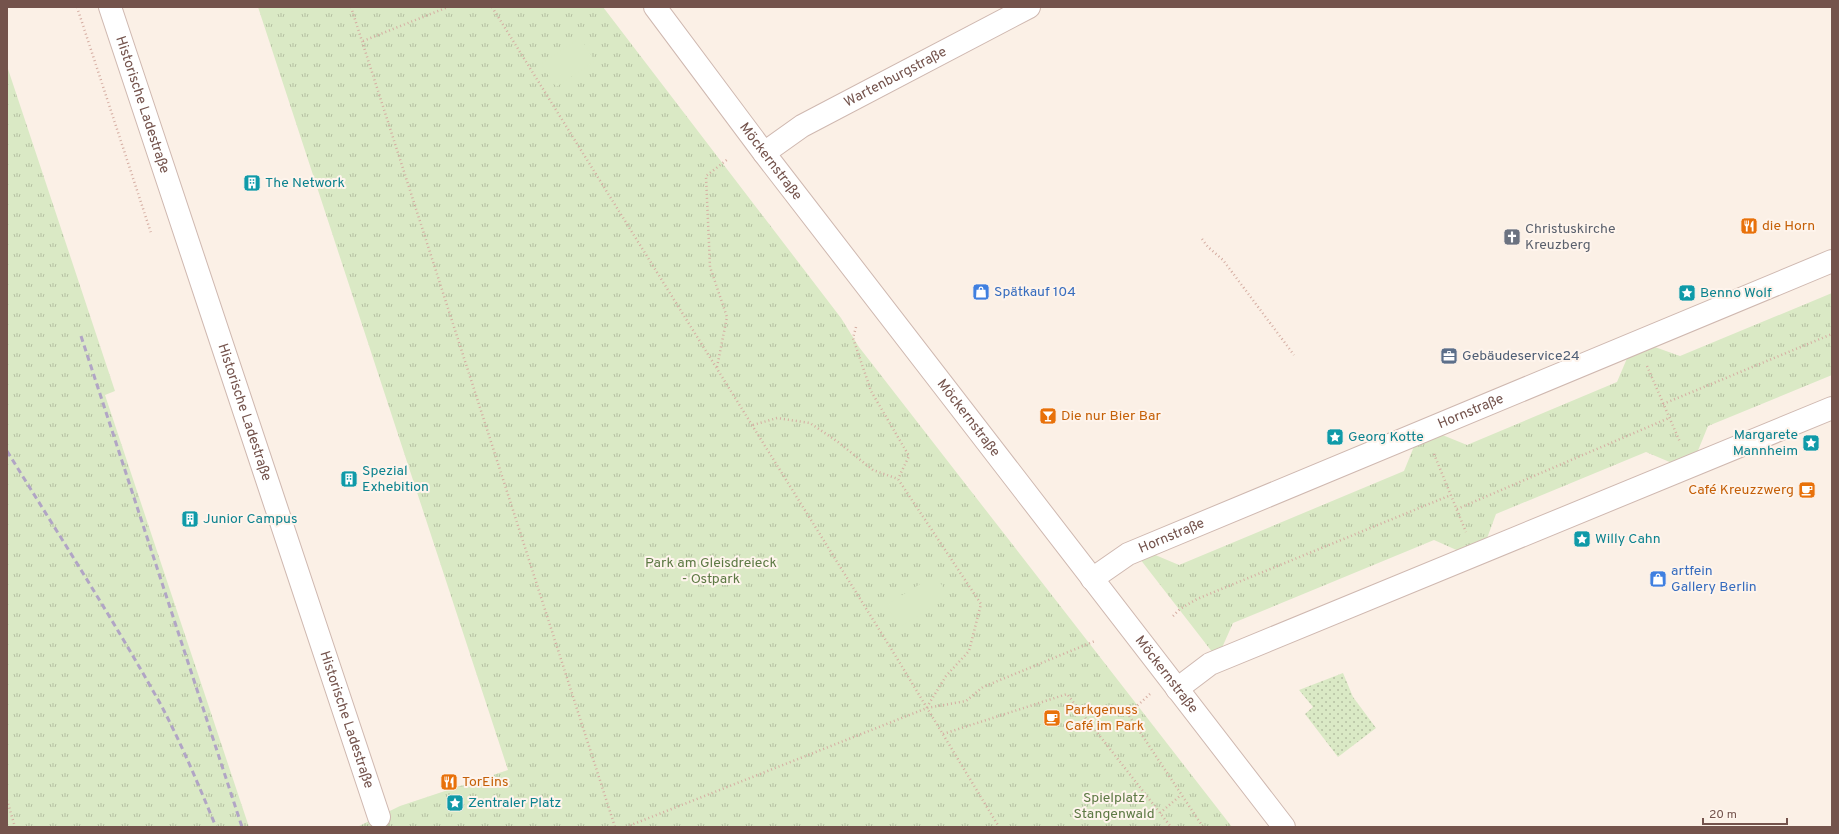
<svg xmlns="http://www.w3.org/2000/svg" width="1839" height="834" font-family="Overpass,sans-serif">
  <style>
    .grass { fill: url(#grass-dots) }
    .park { fill: url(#park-tufts) }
    .pitch { fill: #dae9c5 }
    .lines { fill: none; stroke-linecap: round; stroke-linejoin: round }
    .minor-casing { stroke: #cfb8b0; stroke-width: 24 }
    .tertiary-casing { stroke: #cfb8b0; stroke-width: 24 }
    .path { stroke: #d5ada2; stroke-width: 2.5; stroke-dasharray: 1 3; stroke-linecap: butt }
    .minor { stroke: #fff; stroke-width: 22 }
    .tertiary { stroke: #fff; stroke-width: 22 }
    .rail { stroke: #b1a5c5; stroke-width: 3; stroke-dasharray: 6 4; stroke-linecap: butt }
    .labels { text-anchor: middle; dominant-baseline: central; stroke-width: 4; stroke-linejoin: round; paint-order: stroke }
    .street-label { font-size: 14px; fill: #74534c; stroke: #fef4ec }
    .culture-label { font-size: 14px; fill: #0d838f; stroke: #fef4ec; text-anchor: start }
    .food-label { font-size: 14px; fill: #c56008; stroke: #fef4ec; text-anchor: start }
    .worship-label { font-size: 14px; fill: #5b616d; stroke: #fef4ec; text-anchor: start }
    .shop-label { font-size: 14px; fill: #366cbe; stroke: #fef4ec; text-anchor: start }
    .service-label { font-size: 14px; fill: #4e5e75; stroke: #fef4ec; text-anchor: start }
    .park-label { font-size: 14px; fill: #5d7944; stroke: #fef4ec }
  </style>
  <defs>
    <pattern id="grass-dots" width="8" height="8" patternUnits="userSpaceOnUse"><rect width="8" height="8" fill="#dae9c5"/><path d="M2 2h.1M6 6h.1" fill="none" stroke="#b5bfa2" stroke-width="1.8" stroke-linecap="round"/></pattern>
    <pattern id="park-tufts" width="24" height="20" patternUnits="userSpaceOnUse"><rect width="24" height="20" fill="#dae9c5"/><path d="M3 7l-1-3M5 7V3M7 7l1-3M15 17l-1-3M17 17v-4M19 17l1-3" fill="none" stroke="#b5bfa2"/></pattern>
  </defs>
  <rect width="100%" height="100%" fill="#fbf0e6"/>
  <path class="grass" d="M1343,673L1353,697L1376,728L1338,757L1305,714L1313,707L1299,690Z"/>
  <path class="park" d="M258,7H603L841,318L859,347L1232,827H357L400,806L508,770Z
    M7,66L115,391L105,395L249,827H7Z
    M1832,293V375L1708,426L1697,453L1672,463L1646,452L1496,514L1486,541L1461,552L1434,540L1233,623L1221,650L1213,653L1140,559L1153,554L1179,565L1404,471L1415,444L1440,434L1467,445L1617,382L1628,356L1652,346L1680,356Z"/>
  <path class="pitch" d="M580,38L595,61L556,87L541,64Z
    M935,575L949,596L900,627L886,605Z"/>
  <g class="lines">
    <g class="minor-casing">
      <g id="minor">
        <path id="s1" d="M110,7L379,817"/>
        <path id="s2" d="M764,153L802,126L1029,7"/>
        <path id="s3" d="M1092,579L1128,554L1832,261"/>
        <path d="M1177,689L1210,664L1832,408"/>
      </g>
    </g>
    <g class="tertiary-casing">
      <g id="tertiary">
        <path id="s4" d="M655,7L764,153L1284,827"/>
      </g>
    </g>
    <path class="path" d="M77,7L151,233
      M351,7L615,827
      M492,7L895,655L999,827
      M363,41L448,7
      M1202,239L1208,247L1223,260L1294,355
      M856,327L853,338L871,391L909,456L898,479
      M1647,366L1680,442
      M717,367L727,317L710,267L706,176L728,159
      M1663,404L1832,334
      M753,425L777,418L810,423L838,442L873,470L898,479L981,604L969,651L946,676L927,707
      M1434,454L1466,532
      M1457,509L1669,418
      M1173,616L1180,609L1197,599L1451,495
      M1150,694L1128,714L1203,827
      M943,734L1067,694L1171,827
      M7,800L15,827
      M1160,813L1181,795
      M626,827L927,708L966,701L983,687L1095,641"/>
    <use href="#minor" class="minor"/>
    <use href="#tertiary" class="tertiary"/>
    <path class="rail" d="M81,336L242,827
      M7,451C59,535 113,619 161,705C182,745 199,786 216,827"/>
  </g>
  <defs>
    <g id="building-square" transform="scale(0.9)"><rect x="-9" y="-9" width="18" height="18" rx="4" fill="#0f9aa8" stroke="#fef4ec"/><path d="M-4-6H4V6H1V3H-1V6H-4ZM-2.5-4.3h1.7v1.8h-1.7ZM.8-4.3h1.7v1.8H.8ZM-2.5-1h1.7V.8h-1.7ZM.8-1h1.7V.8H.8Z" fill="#fff"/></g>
    <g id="restaurant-square" transform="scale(0.9)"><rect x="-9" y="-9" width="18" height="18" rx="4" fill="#e8710a" stroke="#fef4ec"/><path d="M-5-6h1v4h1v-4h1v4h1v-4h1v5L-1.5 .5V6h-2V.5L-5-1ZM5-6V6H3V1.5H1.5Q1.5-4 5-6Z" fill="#fff"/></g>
    <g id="church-square" transform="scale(0.9)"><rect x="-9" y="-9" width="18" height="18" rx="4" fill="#6b7280" stroke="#fef4ec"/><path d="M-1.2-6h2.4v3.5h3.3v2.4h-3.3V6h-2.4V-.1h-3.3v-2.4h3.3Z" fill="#fff"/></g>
    <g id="shop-square" transform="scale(0.9)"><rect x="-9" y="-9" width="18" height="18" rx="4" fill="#3f7fe0" stroke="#fef4ec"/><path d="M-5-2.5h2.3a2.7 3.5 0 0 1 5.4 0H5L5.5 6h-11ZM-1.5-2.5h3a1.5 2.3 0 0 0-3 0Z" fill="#fff"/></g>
    <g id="sight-square" transform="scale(0.9)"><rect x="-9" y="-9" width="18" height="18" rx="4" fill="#0f9aa8" stroke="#fef4ec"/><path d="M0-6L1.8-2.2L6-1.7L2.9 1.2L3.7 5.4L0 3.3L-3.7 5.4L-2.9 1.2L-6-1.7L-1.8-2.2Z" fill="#fff"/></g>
    <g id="office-square" transform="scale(0.9)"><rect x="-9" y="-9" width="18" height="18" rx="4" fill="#5c6f8a" stroke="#fef4ec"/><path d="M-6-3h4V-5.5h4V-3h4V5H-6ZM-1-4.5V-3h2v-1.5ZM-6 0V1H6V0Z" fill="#fff"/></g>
    <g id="bar-square" transform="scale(0.9)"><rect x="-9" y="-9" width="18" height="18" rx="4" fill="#e8710a" stroke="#fef4ec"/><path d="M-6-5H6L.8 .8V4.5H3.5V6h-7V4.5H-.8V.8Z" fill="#fff"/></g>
    <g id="cafe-square" transform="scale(0.9)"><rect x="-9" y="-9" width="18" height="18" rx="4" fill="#e8710a" stroke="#fef4ec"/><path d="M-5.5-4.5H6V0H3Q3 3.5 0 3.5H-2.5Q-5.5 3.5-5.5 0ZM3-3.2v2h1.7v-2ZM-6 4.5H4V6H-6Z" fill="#fff"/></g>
  </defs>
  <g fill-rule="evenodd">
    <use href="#building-square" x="252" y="183"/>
    <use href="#restaurant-square" x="1749" y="226"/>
    <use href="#church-square" x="1512" y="237"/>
    <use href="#shop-square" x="981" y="292"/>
    <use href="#sight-square" x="1687" y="293"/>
    <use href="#office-square" x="1449" y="356"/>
    <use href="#bar-square" x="1048" y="416"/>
    <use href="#sight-square" x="1335" y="437"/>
    <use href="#sight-square" x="1811" y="443"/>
    <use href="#building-square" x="349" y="479"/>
    <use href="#cafe-square" x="1807" y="490"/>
    <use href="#building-square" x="190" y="519"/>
    <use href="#sight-square" x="1582" y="539"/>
    <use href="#shop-square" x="1658" y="579"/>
    <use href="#cafe-square" x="1052" y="718"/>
    <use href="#restaurant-square" x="449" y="782"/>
    <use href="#sight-square" x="455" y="803"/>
  </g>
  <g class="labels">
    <g class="street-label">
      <text stroke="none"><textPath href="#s2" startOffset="152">Wartenburgstraße</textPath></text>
      <text stroke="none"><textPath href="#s1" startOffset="103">Historische Ladestraße</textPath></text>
      <text stroke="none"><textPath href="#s4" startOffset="193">Möckernstraße</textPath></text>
      <text stroke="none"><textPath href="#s3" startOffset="415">Hornstraße</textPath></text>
      <text stroke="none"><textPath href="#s1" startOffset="427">Historische Ladestraße</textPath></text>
      <text stroke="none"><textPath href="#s4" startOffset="517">Möckernstraße</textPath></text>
      <text stroke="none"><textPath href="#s3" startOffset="91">Hornstraße</textPath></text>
      <text stroke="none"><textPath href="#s4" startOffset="841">Möckernstraße</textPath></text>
      <text stroke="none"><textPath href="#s1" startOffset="751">Historische Ladestraße</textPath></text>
    </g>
    <g class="culture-label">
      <text x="265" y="183">The Network</text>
      <text x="1700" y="293">Benno Wolf</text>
      <text x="1798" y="435" text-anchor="end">Margarete<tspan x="1798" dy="16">Mannheim</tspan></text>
      <text x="1348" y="437">Georg Kotte</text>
      <text x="362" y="471">Spezial<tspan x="362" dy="16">Exhebition</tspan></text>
      <text x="203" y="519">Junior Campus</text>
      <text x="1595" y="539">Willy Cahn</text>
      <text x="468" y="803">Zentraler Platz</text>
    </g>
    <g class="food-label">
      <text x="1762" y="226">die Horn</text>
      <text x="1061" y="416">Die nur Bier Bar</text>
      <text x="1794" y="490" text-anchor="end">Café Kreuzzwerg</text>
      <text x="1065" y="710">Parkgenuss<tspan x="1065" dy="16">Café im Park</tspan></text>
      <text x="462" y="782">TorEins</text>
    </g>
    <g class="worship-label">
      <text x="1525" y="229">Christuskirche<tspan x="1525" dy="16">Kreuzberg</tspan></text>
    </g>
    <g class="shop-label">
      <text x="994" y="292">Spätkauf 104</text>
      <text x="1671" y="571">artfein<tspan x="1671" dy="16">Gallery Berlin</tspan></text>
    </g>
    <g class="service-label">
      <text x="1462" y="356">Gebäudeservice24</text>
    </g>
    <g class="park-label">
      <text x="711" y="563">Park am Gleisdreieck<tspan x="711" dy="16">- Ostpark</tspan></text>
      <text x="1114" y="798">Spielplatz<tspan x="1114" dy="16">Stangenwald</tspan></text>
    </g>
  </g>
  <rect width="1839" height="834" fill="none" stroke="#74534c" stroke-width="16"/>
  <path d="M1703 818v6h84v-6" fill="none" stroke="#74534c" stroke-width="2"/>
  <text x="1709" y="818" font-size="12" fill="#74534c" stroke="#fef4ec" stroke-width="3" paint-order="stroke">20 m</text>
</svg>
